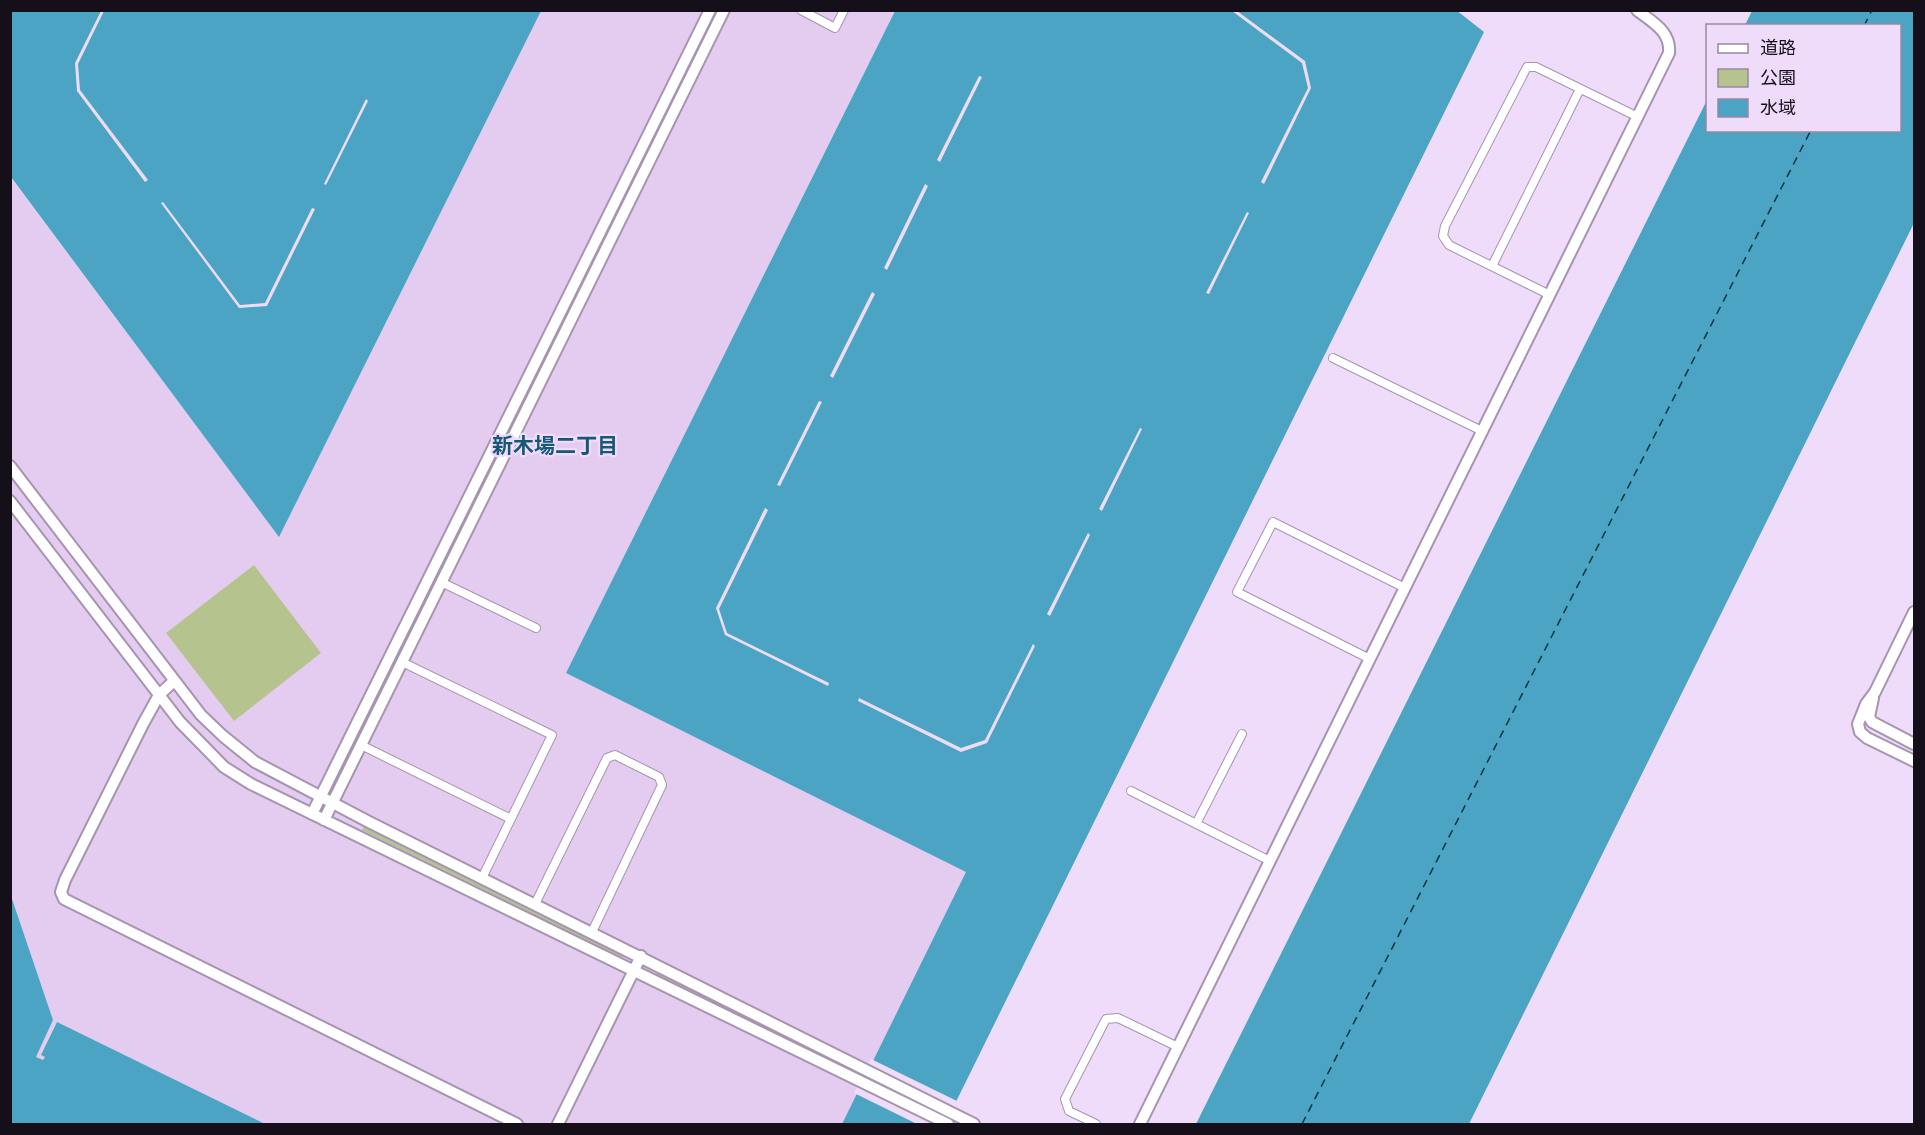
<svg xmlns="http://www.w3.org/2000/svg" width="1925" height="1135" font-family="Rubik,'Noto Sans JP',sans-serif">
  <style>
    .built { fill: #e4ccf0 }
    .green { fill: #b5c48f }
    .water { fill: #4ba4c3 }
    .pier { fill: #efdbfa }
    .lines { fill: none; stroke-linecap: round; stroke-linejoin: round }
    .ferry { stroke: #0b3542; stroke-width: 1.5; stroke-dasharray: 8 6; stroke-linecap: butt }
    .street-casing { stroke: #a694b0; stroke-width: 10 }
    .secondary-casing { stroke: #a694b0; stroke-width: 14 }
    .street { stroke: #fff; stroke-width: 8 }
    .secondary { stroke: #fff; stroke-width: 10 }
    .labels { text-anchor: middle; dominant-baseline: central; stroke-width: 4.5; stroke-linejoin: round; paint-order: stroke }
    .neighbourhood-label { font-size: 21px; font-weight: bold; fill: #175876; stroke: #efdbfa }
  </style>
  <rect width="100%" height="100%" fill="#efdbfa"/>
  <path class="built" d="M541,11H895L566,673L967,872L842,1124H264L42,1055L45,1057L43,1060L36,1057L53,1020L10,893V177L279,536Z"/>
  <path class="green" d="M254,565L321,653L234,721L166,633Z
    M364,827L623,955L622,958L362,830Z
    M657,972L760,1023L758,1025L656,975Z"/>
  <path class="water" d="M1456,10L1484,32L945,1124H842L966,872L566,673L895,11Z
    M11,11H541L279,537L11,177Z
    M1752,11H1914V223L1469,1124H1196L1707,100L1708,130H1900V26L1745,25Z
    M10,893L53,1020L36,1057L43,1060L45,1057L41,1055L57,1022L265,1124H11Z"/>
  <path class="pier" d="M101,11H104L78,64L80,90L148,180L145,182L77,91L75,63Z
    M1232,11H1237L1305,61L1311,88L1264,184L1261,182L1308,88L1302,63Z
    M979,76L982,77L940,162L937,160Z
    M366,99L368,101L326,185L324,184Z
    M925,184L928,186L887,270L884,268Z
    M163,202L240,305L265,303L312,208L315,209L267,306L239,308L161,203Z
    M1247,212L1249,213L1209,294L1206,293Z
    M872,292L875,294L833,378L830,376Z
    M819,401L822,402L780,486L777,485Z
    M1140,428L1142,429L1102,511L1099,509Z
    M765,508L768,510L719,609L727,633L829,683L828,686L725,635L716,608Z
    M1088,533L1090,535L1050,616L1047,614Z
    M1033,644L1035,646L987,743L961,752L858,701L859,698L961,748L985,740Z
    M871,1059L959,1102L948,1124H917L854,1093Z"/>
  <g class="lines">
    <path class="ferry" d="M1864,26L1872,10
      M1302,1124L1811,130"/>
    <g class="street-casing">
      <path id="street" d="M801,10L835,28L844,10
        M1492,266L1580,89
        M1550,295L1449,245L1443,236L1445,226L1527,67H1536L1638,117
        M1333,358L1482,431
        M441,582L536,628
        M1370,659L1237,592L1273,522L1405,588
        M402,662L552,735L482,878
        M361,745L511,819
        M1131,791L1270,861
        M1196,824L1242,734
        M535,904L607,758L615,755L659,777L662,785L592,932
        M1096,1124L1069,1111L1065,1099L1106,1019L1118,1018L1178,1047"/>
    </g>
    <g class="secondary-casing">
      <path id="secondary" d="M10,466L201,715L223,736L255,762L369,822L974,1124
        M10,501L180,722L224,767L251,784L948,1124
        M1914,612L1875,692L1866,704L1858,724L1860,732L1867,738L1914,761
        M174,681L159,695L143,724L65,880L61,892L64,899L517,1124
        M1873,698L1869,717L1872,722L1914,744
        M312,814L710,10
        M324,820L724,10
        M558,1124L641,956
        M1140,1124L1669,53C1671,31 1652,22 1637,10"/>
    </g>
    <use href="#street" class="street"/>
    <use href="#secondary" class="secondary"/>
  </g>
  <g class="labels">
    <g class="neighbourhood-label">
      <text x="555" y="445">新木場二丁目</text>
    </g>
  </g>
  <rect width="1925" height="1135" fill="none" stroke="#150f19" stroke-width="24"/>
  <rect x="1706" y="24" width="195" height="108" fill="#efdbfa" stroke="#9889a0" stroke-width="1.5"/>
  <rect x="1718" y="44" width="30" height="9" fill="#ffffff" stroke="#9889a0" stroke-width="1.5"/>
  <text x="1760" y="54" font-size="18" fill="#150f19">道路</text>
  <rect x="1718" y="69" width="30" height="18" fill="#b5c48f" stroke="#9889a0" stroke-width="1.5"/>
  <text x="1760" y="84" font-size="18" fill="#150f19">公園</text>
  <rect x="1718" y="99" width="30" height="18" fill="#4ba4c3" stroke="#9889a0" stroke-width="1.5"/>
  <text x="1760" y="114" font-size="18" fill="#150f19">水域</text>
</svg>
